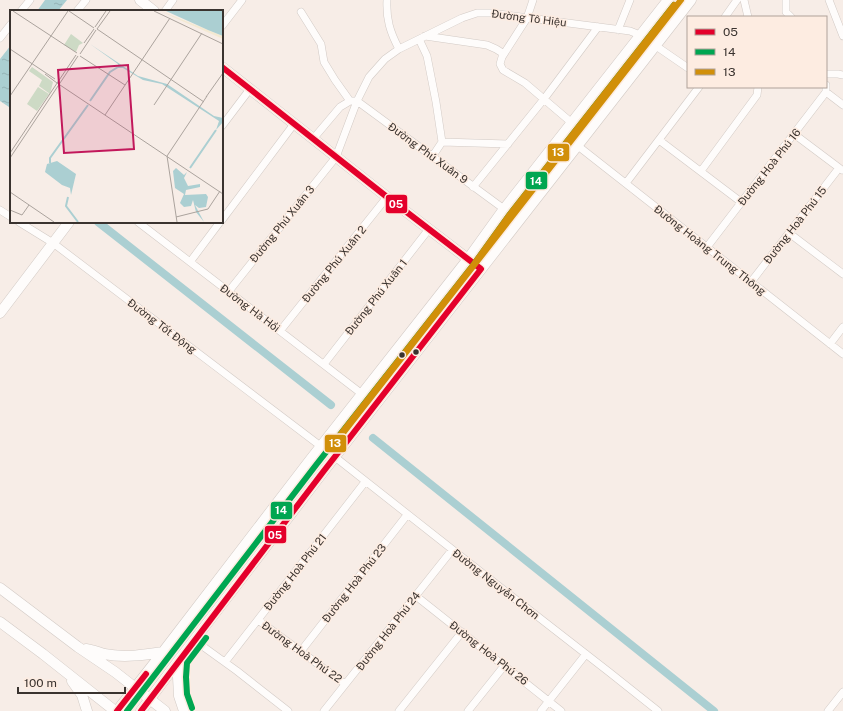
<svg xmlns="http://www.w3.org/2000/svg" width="843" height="711" font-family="'Public Sans',sans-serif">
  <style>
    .water { fill: url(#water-ripples) }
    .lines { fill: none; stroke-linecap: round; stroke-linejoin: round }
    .canal { stroke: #abcfd2; stroke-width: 8 }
    .street-casing { stroke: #d2cac5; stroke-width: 8 }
    .secondary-casing { stroke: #d2cac5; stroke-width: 11 }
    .street { stroke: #fefcfb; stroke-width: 7 }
    .secondary { stroke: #fefcfb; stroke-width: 10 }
    .bus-1-casing { stroke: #fdece1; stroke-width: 9 }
    .bus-2-casing { stroke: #fdece1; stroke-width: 9 }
    .bus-3-casing { stroke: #fdece1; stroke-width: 9 }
    .bus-1 { stroke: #e4002b; stroke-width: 6 }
    .bus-2 { stroke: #00a651; stroke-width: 6 }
    .bus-3 { stroke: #d18f09; stroke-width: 6 }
    .bus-dot { fill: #3a332f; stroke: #fdece1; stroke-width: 1.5 }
    .labels { text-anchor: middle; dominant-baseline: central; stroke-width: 3; stroke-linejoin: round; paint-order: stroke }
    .street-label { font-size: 11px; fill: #3a332f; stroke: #fdece1 }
    .inset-river { fill: none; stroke: #abcfd2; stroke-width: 2 }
    .inset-road { fill: none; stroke: #aba39d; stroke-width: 1 }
    .view { fill: #c2185b; fill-opacity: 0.15; stroke: #c2185b; stroke-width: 2 }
    .inset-edge { fill: none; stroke: #3a332f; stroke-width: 2 }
    .line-badge { stroke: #fdece1; stroke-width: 1.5 }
    .badge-label { font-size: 11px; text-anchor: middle; font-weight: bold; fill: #fff }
  </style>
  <defs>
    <pattern id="water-ripples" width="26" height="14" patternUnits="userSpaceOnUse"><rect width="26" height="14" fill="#abcfd2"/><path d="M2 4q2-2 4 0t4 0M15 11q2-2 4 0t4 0" fill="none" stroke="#94b2b5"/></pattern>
  </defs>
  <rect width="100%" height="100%" fill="#f7ede7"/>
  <path class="water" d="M45,0H67L58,11H37Z
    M11,45V107H9L0,101V59Z"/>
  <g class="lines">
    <path class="canal" d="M98,222L331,405
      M373,438L714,711"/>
    <g class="street-casing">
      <path id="street" d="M387,0C386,19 390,32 399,49
        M533,0L527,18L502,57L500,64L503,70L525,83L572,123
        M744,0L748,17
        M786,0V12L791,17
        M829,0L843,36
        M21,11L30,0
        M77,11L86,0
        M165,11L173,0
        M301,12L321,44L324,62L335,80L350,101
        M725,17L737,0
        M222,26L242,0
        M618,30L630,0
        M425,36L487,45L496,49L504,54
        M0,38L11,24
        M419,39L427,56L436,102L442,142L508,144
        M826,74H838L843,75
        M826,92L843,105
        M222,126L250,89
        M794,134L842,170
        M313,139L340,107L350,101H357L504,209
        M659,140L741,202
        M578,146L843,354
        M432,157L442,142
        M701,171L757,95L758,87
        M626,183L699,87
        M473,187L544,99L598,27
        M0,210L11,217
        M222,220L294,124
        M19,222L53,243L335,457L505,591L609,672L658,711
        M138,222L362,394
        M789,233L843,274
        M707,247L826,92V85
        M190,262L220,222
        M751,282L839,168
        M229,291L336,157L357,101L369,77L385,59L399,49L462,18L477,13H491L630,31L640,35L688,68
        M280,331L387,197
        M830,344L843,327
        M324,364L429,229
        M416,596L561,711
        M258,620L345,684
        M194,640L237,671L288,711
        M301,651L407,515
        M225,662L365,482
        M324,711L452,550
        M399,711L462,632
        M468,711L504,666
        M541,711L586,654
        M828,711L843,692"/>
    </g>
    <g class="secondary-casing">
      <path id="secondary" d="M140,0L154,11
        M222,67L387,197L481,269
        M0,313L69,222
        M0,588L78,647L115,672L165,711
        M0,622L43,654L115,711
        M86,649C92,650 98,652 104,654C124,658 144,655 163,652
        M179,660L178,677L179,696L184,711
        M72,681L82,695L87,711
        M117,711L163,652L310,460L468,259L504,209L668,0
        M141,711L179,660L323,472L691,0"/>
    </g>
    <use href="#street" class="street"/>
    <use href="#secondary" class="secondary"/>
    <g class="bus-1-casing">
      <path id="bus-1" d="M117,711L146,674
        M141,711L323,472L481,269L387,197L222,67"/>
    </g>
    <g class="bus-2-casing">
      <path id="bus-2" d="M192,708L187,694L186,677L187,663L206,638
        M127,711L316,465L474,264L510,214L674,5"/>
    </g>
    <g class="bus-3-casing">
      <path id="bus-3" d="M674,5L510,214L474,264L332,445L333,446L681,0"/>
    </g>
    <use href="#bus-1" class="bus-1"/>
    <use href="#bus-2" class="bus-2"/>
    <use href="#bus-3" class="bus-3"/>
  </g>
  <g class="bus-dot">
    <circle cx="416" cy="352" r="3.5"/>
    <circle cx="402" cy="355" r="3.5"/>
  </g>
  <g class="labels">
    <g class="street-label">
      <text transform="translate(529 18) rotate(7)">Đường Tô Hiệu</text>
      <text transform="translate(428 153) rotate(36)">Đường Phú Xuân 9</text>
      <text transform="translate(769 167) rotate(-52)">Đường Hoà Phú 16</text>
      <text transform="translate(282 224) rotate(-51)">Đường Phú Xuân 3</text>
      <text transform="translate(795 225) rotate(-52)">Đường Hoà Phú 15</text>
      <text transform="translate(710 250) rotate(38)">Đường Hoàng Trung Thông</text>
      <text transform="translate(334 264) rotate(-51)">Đường Phú Xuân 2</text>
      <text transform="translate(376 297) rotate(-52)">Đường Phú Xuân 1</text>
      <text transform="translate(250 308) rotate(37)">Đường Hà Hồi</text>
      <text transform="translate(162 326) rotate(37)">Đường Tốt Động</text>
      <text transform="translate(295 572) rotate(-52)">Đường Hoà Phú 21</text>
      <text transform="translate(354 583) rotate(-52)">Đường Hoà Phú 23</text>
      <text transform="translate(496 584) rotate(38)">Đường Nguyễn Chơn</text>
      <text transform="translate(388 631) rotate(-52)">Đường Hoà Phú 24</text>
      <text transform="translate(302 652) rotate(36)">Đường Hoà Phú 22</text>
      <text transform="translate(489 653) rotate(38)">Đường Hoà Phú 26</text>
    </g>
  </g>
  <g transform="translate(10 10)">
    <rect width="213" height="213" fill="#f7ede7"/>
    <path d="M61,24L73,33L69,35L66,42L54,35ZM22,57L43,72L40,84L29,76L32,70L19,61ZM28,77L39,84L27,101L17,94Z" fill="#cddac5"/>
    <path d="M151,1L213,26V29L163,7Z" fill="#f3e9d2"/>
    <path d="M156,1H213V26L198,20ZM80,34L128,66L157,74L204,106L213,108V112L206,120L209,111L152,74L133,70L113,58H108V54ZM47,151L66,164L61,185L60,178L52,175L35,162L37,154ZM166,158L174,165L177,162L174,168L178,176L190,174V177L176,180L175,185L196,184L198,187L196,197L189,198L185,195L194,212L186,202L183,190L181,196L174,197L170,193L174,184L165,178L163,161Z" fill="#abcfd2"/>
    <path class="inset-river" d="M80,91L100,62L108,57M40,153V148L78,95M180,158L206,120M58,187L56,196L68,212"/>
    <path class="inset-road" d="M3,1L67,43M59,1L84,18M144,1L213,34M85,17L96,1M87,19L194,92M87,19L100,1M74,33L84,19M0,39L45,69M70,44L86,20M70,46L115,75M35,64L47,73M47,73L213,184M0,86L58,1M196,87L213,63M144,95L192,23M95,105L160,8M0,143L66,45M0,148L68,46M0,182L44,212M0,200L12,205L19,195M166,207L198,199L210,181M167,212L157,146L197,86"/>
    <path class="view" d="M118,55L124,139L54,143L48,60Z"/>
    <rect width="213" height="213" class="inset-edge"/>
  </g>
  <g class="line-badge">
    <rect x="547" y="143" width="23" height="19" rx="4" fill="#d18f09"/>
    <rect x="525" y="171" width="23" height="19" rx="4" fill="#00a651"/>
    <rect x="385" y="194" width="23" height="20" rx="4" fill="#e4002b"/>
    <rect x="324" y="434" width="23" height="19" rx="4" fill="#d18f09"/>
    <rect x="270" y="501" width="23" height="19" rx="4" fill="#00a651"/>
    <rect x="264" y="525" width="23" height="19" rx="4" fill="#e4002b"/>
  </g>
  <g class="badge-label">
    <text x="558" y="156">13</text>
    <text x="536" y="185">14</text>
    <text x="396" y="208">05</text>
    <text x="335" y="447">13</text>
    <text x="281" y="514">14</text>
    <text x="275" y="539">05</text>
  </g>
  <rect x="687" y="16" width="140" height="72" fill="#fdece1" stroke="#afa29a"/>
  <rect x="695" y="29" width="20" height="6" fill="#e4002b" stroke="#afa29a"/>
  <text x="723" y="36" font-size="12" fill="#3a332f">05</text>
  <rect x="695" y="49" width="20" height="6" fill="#00a651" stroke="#afa29a"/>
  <text x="723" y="56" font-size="12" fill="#3a332f">14</text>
  <rect x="695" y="69" width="20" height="6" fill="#d18f09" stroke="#afa29a"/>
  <text x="723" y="76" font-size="12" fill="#3a332f">13</text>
  <path d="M18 687v6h107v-6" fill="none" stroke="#3a332f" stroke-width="2"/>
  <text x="24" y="687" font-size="12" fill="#3a332f" stroke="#fdece1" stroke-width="3" paint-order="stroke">100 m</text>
</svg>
